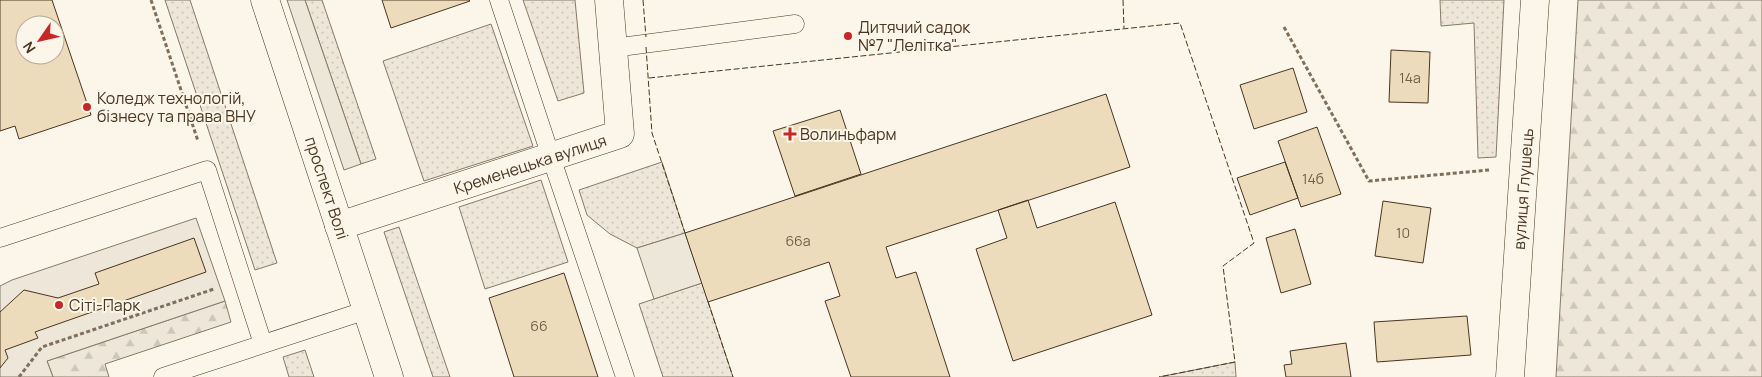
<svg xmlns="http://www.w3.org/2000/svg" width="1762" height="377" font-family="Manrope,sans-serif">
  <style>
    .grass { fill: url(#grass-dots); stroke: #887966 }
    .forest { fill: url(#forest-firs); stroke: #887966 }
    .green { fill: #ede6d9; stroke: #887966 }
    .parking { fill: #ede7d9; stroke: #887966 }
    .building { fill: #ecdcbc; stroke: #4a3520; fill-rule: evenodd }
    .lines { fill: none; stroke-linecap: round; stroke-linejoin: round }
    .service-casing { stroke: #4a3520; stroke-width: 19 }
    .minor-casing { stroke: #4a3520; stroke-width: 29 }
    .tertiary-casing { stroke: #4a3520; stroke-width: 29 }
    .primary-casing { stroke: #4a3520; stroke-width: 29 }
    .path { stroke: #7f6f5c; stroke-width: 3; stroke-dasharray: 4 2.5; stroke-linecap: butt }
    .service { stroke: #fbf6e9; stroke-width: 18 }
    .minor { stroke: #fbf6e9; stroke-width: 28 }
    .tertiary { stroke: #fbf6e9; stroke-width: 28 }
    .primary { stroke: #fbf6e9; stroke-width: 28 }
    .fence { stroke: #4a3520; stroke-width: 1; stroke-dasharray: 6 2.5; stroke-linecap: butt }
    .poi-dot { fill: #c62828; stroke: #fbf6e9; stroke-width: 2 }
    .labels { text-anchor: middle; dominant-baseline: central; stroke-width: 4; stroke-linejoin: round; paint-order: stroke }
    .number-label { font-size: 14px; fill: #725f47 }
    .poi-label { font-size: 16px; fill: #4a3520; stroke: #fbf6e9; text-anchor: start }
    .street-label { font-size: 16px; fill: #4a3520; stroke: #fbf6e9 }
  </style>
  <defs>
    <pattern id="grass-dots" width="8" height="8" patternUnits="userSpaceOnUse" patternTransform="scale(1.25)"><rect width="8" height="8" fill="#ede6d9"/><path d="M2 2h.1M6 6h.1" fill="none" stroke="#cdc6ba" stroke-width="1.8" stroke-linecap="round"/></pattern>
    <pattern id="forest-firs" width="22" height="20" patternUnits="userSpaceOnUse" patternTransform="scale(1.25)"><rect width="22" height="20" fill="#ede6d9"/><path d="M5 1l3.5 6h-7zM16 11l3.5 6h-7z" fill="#cdc6ba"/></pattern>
  </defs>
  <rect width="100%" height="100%" fill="#fbf6e9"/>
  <path class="grass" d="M165,0H190L277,263L255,270Z
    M305,0H322L376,159L361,164Z
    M523,0H575L584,93L558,101Z
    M1440,0H1504L1496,157L1478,158L1474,23L1441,26Z
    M491,24L533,146L424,181L383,61Z
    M662,162L685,233L637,248L610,234L587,215L579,190Z
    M541,180L568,262L485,289L459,207Z
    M399,227L450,377H433L384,232Z
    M702,283L733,377H663L639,304Z
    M305,350L314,377H289L283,357Z
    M1235,362L1236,377H1159Z"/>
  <path class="forest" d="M1578,0H1762V377H1556Z
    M225,301L231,322L105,364L109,377H53L47,361Z"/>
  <path class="green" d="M196,218L225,301L47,361L53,377H0V286L12,280Z"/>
  <path class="parking" d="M287,0H305L361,164L344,170Z
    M685,233L702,283L654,299L637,248Z"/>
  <path class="building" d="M0,0H52L91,115L19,139L15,126L0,131ZM25,25H55V55H25Z
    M382,0H469L470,1L391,28Z
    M1391,50L1430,52L1428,103L1389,102Z
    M1293,68L1307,112L1254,129L1240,85Z
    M1106,94L1130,167L886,247L896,278L916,272L950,377H851L825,301L840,296L829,262L708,302L685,233Z
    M840,110L861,174L795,196L773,131Z
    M1317,127L1341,194L1301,207L1278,141Z
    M1285,162L1298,198L1250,215L1237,178Z
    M1028,200L1037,228L1115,202L1152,315L1013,361L976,249L1007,238L998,210Z
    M1383,201L1431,208L1423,263L1375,256Z
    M1295,229L1311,284L1281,293L1266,238Z
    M194,238L206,272L35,332L38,338L5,350L8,358L0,368V312L24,290L58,298L99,284L95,273Z
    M564,273L598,377H514L489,298Z
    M1467,316L1471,355L1377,362L1374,322Z
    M1346,343L1351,377H1286L1284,365L1292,364L1290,351Z"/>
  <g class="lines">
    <g class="service-casing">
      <path id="service" d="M499,0L551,157L625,377
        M613,48L795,24
        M0,238L207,170L263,344
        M163,377L367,310"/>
    </g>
    <g class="minor-casing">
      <path id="minor" d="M339,226L620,134L609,0"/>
    </g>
    <g class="tertiary-casing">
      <path id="tertiary" d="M1510,377L1535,0"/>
    </g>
    <g class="primary-casing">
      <path id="primary" d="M265,0L389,377"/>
    </g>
    <path class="path" d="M151,0L198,141
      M1284,27L1369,181L1489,170
      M19,377L42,347L214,289"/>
    <use href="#service" class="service"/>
    <use href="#minor" class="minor"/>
    <use href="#tertiary" class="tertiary"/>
    <use href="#primary" class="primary"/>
    <path class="fence" d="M643,0L646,37
      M1123,0L1124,28
      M646,47L652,133L685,233
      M649,78L1180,23L1254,243L1223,266L1235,362L1159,377
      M708,302L733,377"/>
  </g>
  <g class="poi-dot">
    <circle cx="848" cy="36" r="5"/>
    <circle cx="87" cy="107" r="5"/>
    <path d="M787.5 126.5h5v5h5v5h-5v5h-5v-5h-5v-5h5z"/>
    <circle cx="59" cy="305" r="5"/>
  </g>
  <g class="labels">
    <g class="number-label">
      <text x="1410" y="77">14а</text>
      <text x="1313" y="178">14б</text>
      <text x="1403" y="232">10</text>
      <text x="798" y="240">66а</text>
      <text x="539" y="325">66</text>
    </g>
    <g class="poi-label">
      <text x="858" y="27">Дитячий садок<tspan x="858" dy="18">№7 "Лелітка"</tspan></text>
      <text x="97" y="98">Коледж технологій,<tspan x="97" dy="18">бізнесу та права ВНУ</tspan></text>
      <text x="800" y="134">Волиньфарм</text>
      <text x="69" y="305">Сіті-Парк</text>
    </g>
    <g class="street-label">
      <text transform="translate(530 164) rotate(-18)">Кременецька вулиця</text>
      <text transform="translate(327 188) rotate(72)">проспект Волі</text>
      <text transform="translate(1523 189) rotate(-86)">вулиця Глушець</text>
    </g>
  </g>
  <g transform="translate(40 40) rotate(236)"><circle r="24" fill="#fbf6e9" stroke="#b4a999"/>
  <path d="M0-4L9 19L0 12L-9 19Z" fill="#c62828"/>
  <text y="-8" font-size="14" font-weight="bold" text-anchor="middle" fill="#4a3520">N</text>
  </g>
</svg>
